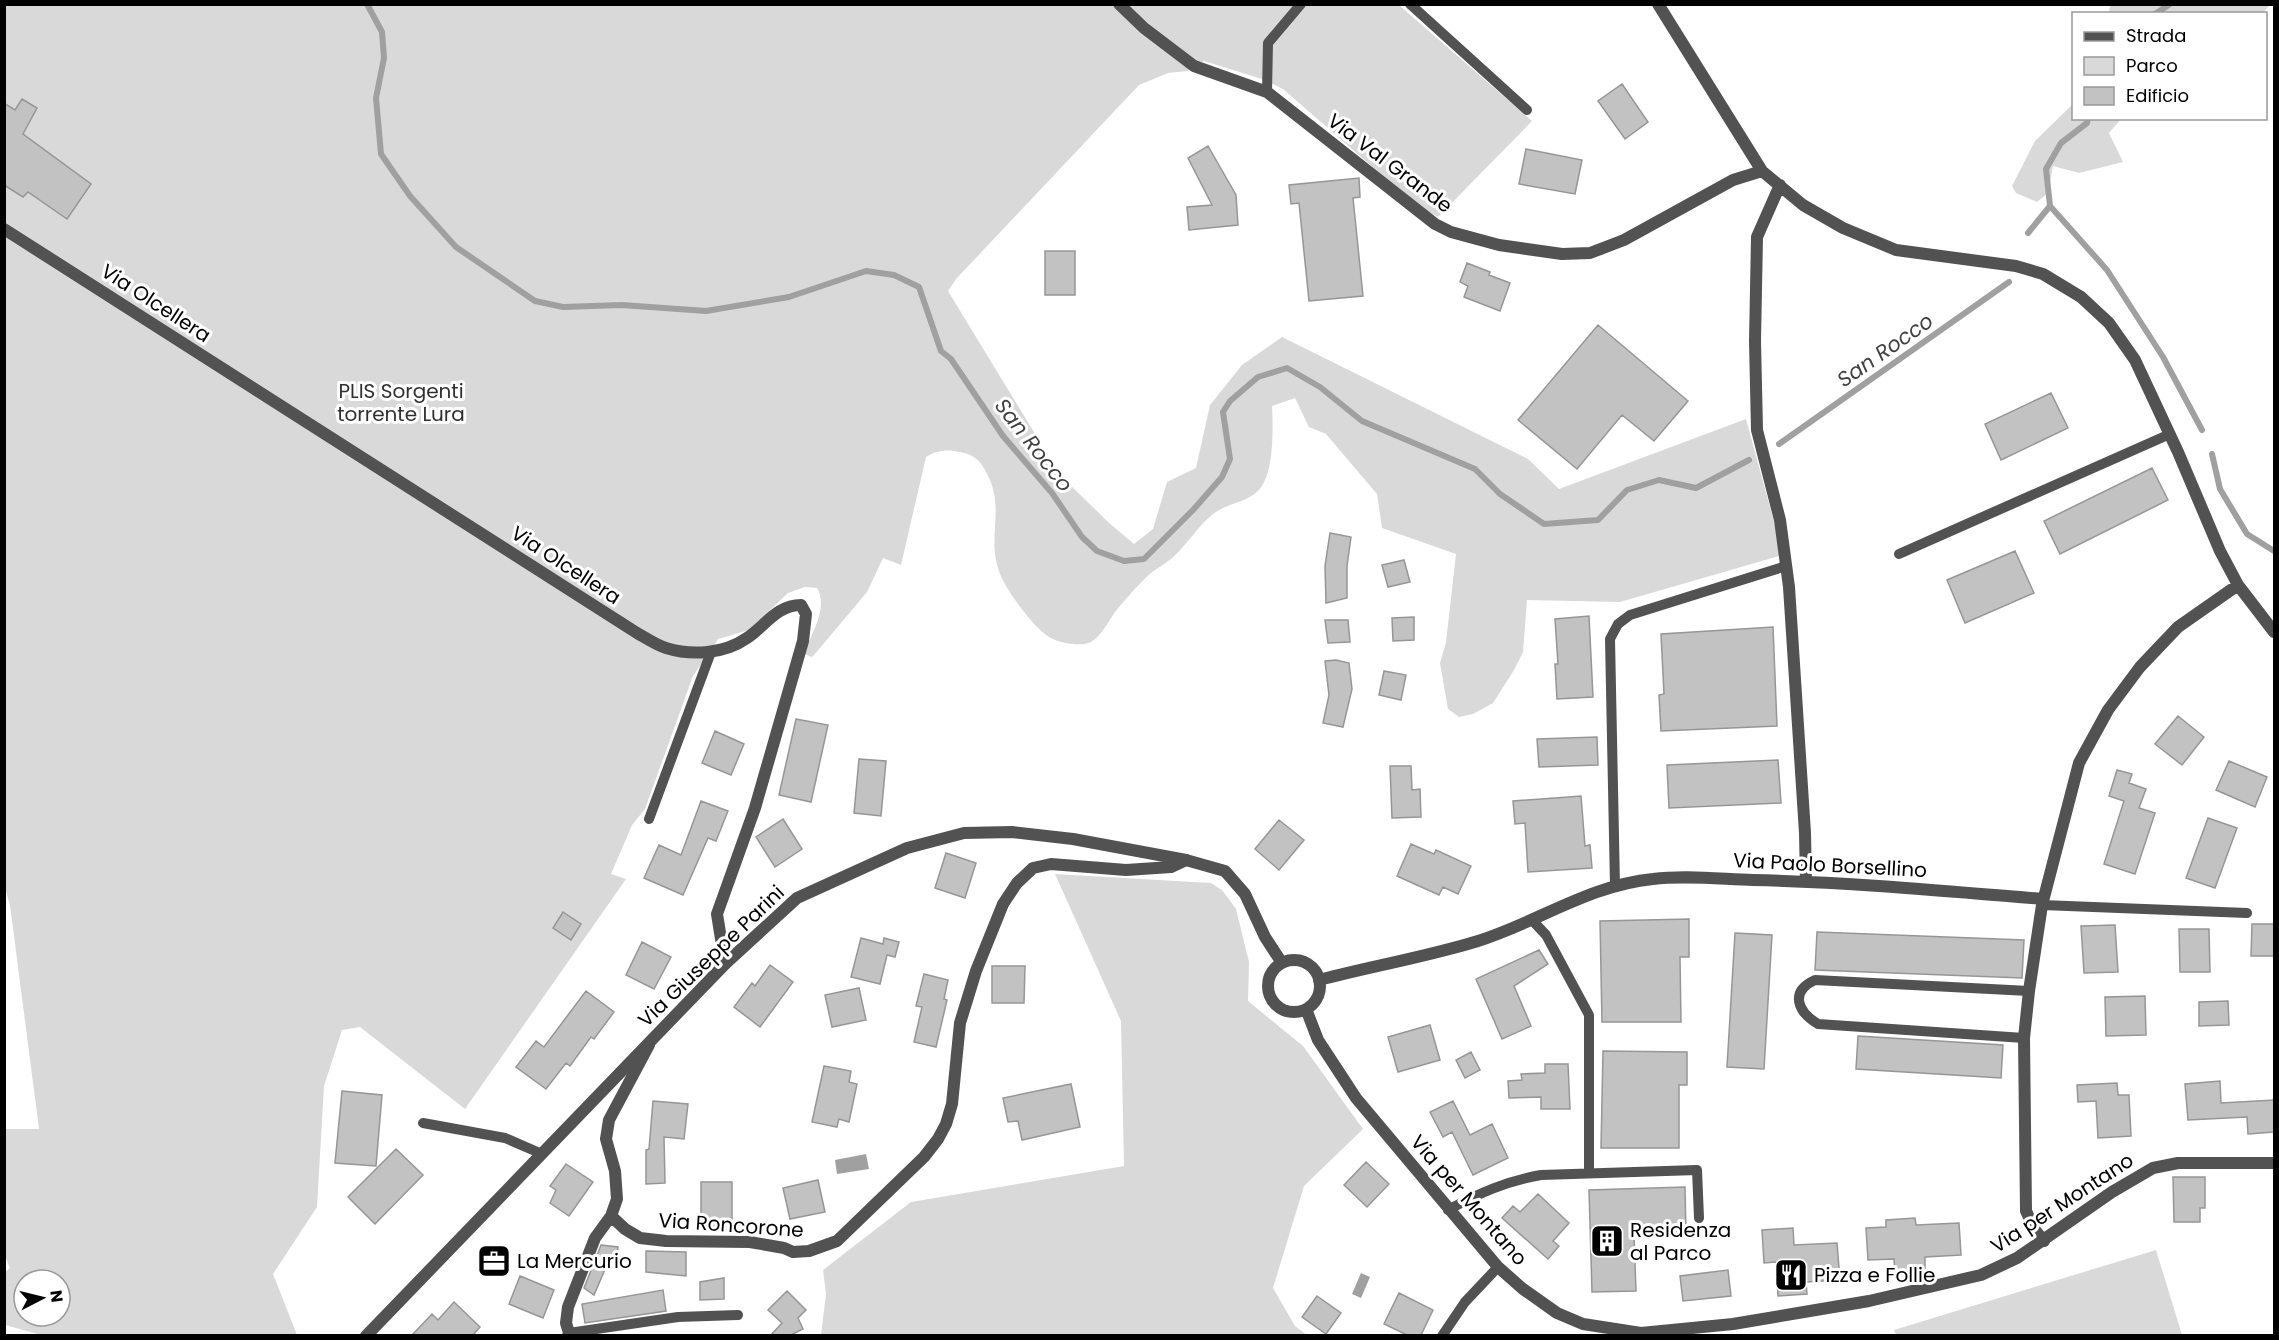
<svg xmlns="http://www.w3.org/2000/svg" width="2279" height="1340" font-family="Poppins,sans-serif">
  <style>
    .green { fill: #d9d9d9; fill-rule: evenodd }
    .water { fill: #a0a0a0 }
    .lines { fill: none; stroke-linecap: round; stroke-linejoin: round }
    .stream { stroke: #a0a0a0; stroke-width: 6 }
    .building { fill: #c2c2c2; stroke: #969696; stroke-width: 1.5 }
    .service { stroke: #525252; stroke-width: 10 }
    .minor { stroke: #525252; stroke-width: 12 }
    .tertiary { stroke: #525252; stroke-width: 12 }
    .labels { text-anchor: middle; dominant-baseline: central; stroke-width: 6; stroke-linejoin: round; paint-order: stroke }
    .street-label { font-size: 20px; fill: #000; stroke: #fff }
    .park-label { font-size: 20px; fill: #303030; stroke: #fff }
    .poi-label { font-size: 20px; fill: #000; stroke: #fff; text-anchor: start }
    .water-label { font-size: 21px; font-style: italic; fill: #414141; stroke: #fff }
  </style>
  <rect width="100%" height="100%" fill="#fff"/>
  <path class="green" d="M5,5H1399L1532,121L1438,217L1415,204L1283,89L1262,79L1204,61L1187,71L1168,73L1139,85L956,279L948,291L1060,475L1108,522L1134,544L1153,529L1167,482L1196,468L1210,405L1242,365L1282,337L1528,459L1559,489L1746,419L1783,555L1620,602L1527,600L1523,652L1514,670L1493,703L1473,714L1459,717L1448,709L1440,663L1446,642L1456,554L1382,528L1377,494L1326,434L1309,427L1295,398L1272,406C1273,428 1274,467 1262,486C1251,503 1227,502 1212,515C1197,527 1187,545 1172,558C1165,564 1157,568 1150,574C1139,583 1129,596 1119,607C1110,617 1103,635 1091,642C1081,647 1060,643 1051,638C1035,630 1004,588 999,571C986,534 1007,508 985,470C979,459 972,454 960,452C948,449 936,450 926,457L901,565L883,558L867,592L814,655L812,657L804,654C811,634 829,607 817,588L805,587L788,593L749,630L718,639L693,676L645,809L632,825L611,874L626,879L465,1109L360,1027L342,1030L324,1086L317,1207L273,1274L297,1335L45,1336L5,1325V1272L10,1268L4,1254L5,1129H39L10,905L5,888ZM24,1280H60V1316H24Z
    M2110,5V4L2270,5L2263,13H2109Z
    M2073,99L2074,118L2121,119L2109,133L2123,162L2079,173L2053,166L2048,193L2037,202L2016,193L2012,186L2035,141L2073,104Z
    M1055,874L1211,883L1222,890L1236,909L1249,962L1248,1001L1303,1046L1363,1129L1304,1186L1273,1288L1295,1326L1307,1335H821L826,1294L823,1270L911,1202L1124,1166L1121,1021Z
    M2156,1250L2182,1335H1896L1894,1330Z"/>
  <path class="water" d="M866,1154L869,1169L837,1174L835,1160Z
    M1361,1273L1370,1277L1361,1298L1352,1294Z"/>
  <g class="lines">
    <path class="stream" d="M367,4L382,32L384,58L376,98L381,154L410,196L456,247L535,301L563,307L622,305L706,311L789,297L866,271L894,275L919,287L941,351L951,359L1003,436L1052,493L1082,537L1097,551L1124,561L1144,559L1193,510L1222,477L1230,459L1223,412L1230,401L1258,377L1287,368L1320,387L1362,421L1475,469L1500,494L1544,524L1598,520L1627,490L1659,480L1696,488L1749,460
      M2155,14L2170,4
      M2050,206L2107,270L2163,357L2202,430
      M2028,233L2050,206L2046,169L2061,143L2087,123L2088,118
      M1779,444L2009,282
      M2212,454L2220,489L2247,534L2274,551"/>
  </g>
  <path class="building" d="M1622,84L1648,122L1625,139L1598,101Z
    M22,99L37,108L23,134L91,184L67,219L28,192L23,197L4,185V103L15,110Z
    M1208,146L1236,195L1238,225L1189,230L1187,207L1212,205L1188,158Z
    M1526,149L1582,160L1575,194L1519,184Z
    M1359,178L1360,197L1353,198L1363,296L1309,301L1299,203L1291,204L1289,185Z
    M1045,251H1075V295H1045Z
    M1467,263L1490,272L1489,275L1510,283L1500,311L1464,297L1468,286L1460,282Z
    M1598,325L1688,401L1654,441L1622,415L1577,469L1518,420Z
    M2051,393L2068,428L2001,460L1985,424Z
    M2152,468L2168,500L2060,554L2044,521Z
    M1330,533L1351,537L1347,566V598L1326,603L1325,566Z
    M2015,551L2034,593L1965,623L1947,580Z
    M1404,560L1410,582L1388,587L1382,565Z
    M1589,616L1593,697L1557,699L1555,664H1558L1555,619Z
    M1414,617V640L1393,641L1392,618Z
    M1325,620H1348L1350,642L1328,643Z
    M1773,627L1777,726L1661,731L1659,695L1664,694L1661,634Z
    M1336,660L1349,663L1352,689L1343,727L1323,723L1329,695L1325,661Z
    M1384,671L1406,675L1401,700L1379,695Z
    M2178,716L2204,737L2182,765L2155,744Z
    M796,719L828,725L811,802L779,795Z
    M715,731L744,744L731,775L702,763Z
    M1597,737L1598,765L1539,767L1537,739Z
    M859,759L886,761L881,816L854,813Z
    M1778,760L1781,803L1669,808L1667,765Z
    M2229,761L2267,777L2255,807L2216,790Z
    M1390,766H1411L1412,790L1420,789L1421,817L1392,818Z
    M2117,770L2132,774L2129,783L2146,789L2139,808L2155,813L2135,874L2104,864L2124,801L2109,796Z
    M1581,796L1585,846L1590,845L1592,868L1528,872L1525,823L1515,824L1513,801Z
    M701,801L728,811L716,841L708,838L683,895L644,878L659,845L681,855Z
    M2208,818L2237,828L2215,888L2186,878Z
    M783,819L802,849L775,867L756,837Z
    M1279,820L1304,840L1279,870L1255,849Z
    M1411,844L1434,854L1436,850L1471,866L1458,894L1443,887L1439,895L1397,876Z
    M946,853L976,863L965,898L935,888Z
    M563,912L581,924L571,940L553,928Z
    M1689,919V957H1680L1681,1022H1602L1600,921Z
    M2252,924H2274V956H2251Z
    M2115,925L2118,972L2084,973L2081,926Z
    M2179,929H2209L2210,972H2180Z
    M1817,932L2024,940L2022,978L1815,970Z
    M1735,933L1772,935L1764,1069L1727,1067Z
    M861,938L883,944L884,938L899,942L895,957L887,955L880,984L851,977Z
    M642,942L671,957L654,989L626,975Z
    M1539,950L1548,964L1514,986L1531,1026L1502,1039L1476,979Z
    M770,965L793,982L760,1027L734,1007L752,983L755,986Z
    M992,966H1025L1024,1003H992Z
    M924,974L948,980L944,999L947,1000L936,1047L914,1042L922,1007L916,1006Z
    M859,988L866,1020L832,1027L825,995Z
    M586,991L614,1012L594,1039L591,1037L570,1066L566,1063L546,1089L516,1067L536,1041L544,1047Z
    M2145,996L2146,1035L2106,1036L2105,997Z
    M2228,1001L2229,1025L2199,1026V1002Z
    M1430,1025L1440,1060L1398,1072L1388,1037Z
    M1858,1036L2003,1045L2001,1078L1856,1069Z
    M1603,1051L1687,1052V1085H1679V1148H1601Z
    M1471,1052L1480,1070L1465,1078L1456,1060Z
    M1545,1064H1568L1570,1109H1541V1097L1509,1098L1508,1081L1522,1080L1521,1074L1545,1073Z
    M824,1066L851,1071L849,1082L857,1084L849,1122L839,1119L837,1127L812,1122Z
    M2220,1081L2221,1103L2274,1100V1132L2248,1134L2247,1117L2188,1120L2185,1084Z
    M2117,1083L2118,1095H2129L2131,1136L2098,1138L2096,1101L2078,1102L2077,1085Z
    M1071,1084L1080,1127L1022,1140L1018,1121L1008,1122L1003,1098Z
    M342,1091L382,1095L376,1166L335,1163Z
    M653,1101L688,1104L684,1139L664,1137L665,1183L646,1184V1150L649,1149Z
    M1453,1101L1470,1135L1492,1124L1508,1158L1473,1175L1452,1132L1443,1137L1430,1112Z
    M396,1149L423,1175L375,1224L348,1197Z
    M1366,1162L1389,1184L1367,1207L1344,1185Z
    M566,1164L593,1182L569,1216L550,1203L556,1190L550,1186Z
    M2173,1177H2205V1208H2200V1222H2174Z
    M818,1180L825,1212L790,1219L783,1188Z
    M701,1182H732V1228H701Z
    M1685,1187L1686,1235L1634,1236L1636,1291L1592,1292L1589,1190Z
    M1538,1194L1569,1223L1553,1241L1559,1246L1548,1259L1502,1218L1513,1206L1520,1212Z
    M1915,1218L1916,1225L1959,1223L1961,1255L1925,1257V1273L1895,1274L1894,1259L1868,1260L1866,1228L1886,1227V1220Z
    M1793,1228L1794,1245L1837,1243L1840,1280L1806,1282L1807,1294L1778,1296L1776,1262L1764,1263L1762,1230Z
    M601,1245L618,1247L616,1268L606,1267L594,1295L584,1288Z
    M646,1251L686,1252V1276L646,1272Z
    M1728,1270L1731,1296L1683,1301L1680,1276Z
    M520,1276L554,1290L543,1318L509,1304Z
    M724,1278V1299L700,1300V1282Z
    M663,1290L666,1311L585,1323L582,1304Z
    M787,1291L806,1310L798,1318L803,1329L791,1335H771L782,1323L768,1310Z
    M1399,1293L1433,1310L1421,1335H1407L1384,1324Z
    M1317,1296L1341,1313L1326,1334L1302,1317Z
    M454,1302L480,1327L473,1335H412L432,1314L438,1320Z"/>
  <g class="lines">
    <path class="service" d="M1410,4L1527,110
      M1267,92L1268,43L1301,4
      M1899,554L2170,434
      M649,819L711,652
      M1615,886L1610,639L1618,624L1630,615L1786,566
      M2042,905L2247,913
      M1532,920L1546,935L1589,1015V1173
      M2024,1038L1818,1024C1798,1012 1789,992 1815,980L2029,991
      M423,1123L505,1138L542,1154
      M1448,1210C1479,1193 1507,1181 1541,1175L1697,1170L1699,1218
      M569,1333L678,1317L738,1315
      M1442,1336L1465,1302L1498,1267"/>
    <path class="minor" d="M1119,4L1144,28L1194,66L1267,92L1435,224L1451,232L1499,245L1562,254L1590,253L1624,240L1733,180L1762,171
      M1658,4L1762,171L1803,205L1843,228L1896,250L2016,266L2043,274L2081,297L2109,323L2135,360L2178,452L2220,551L2238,585L2274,632
      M1780,185L1757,237L1755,341L1757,430L1780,520L1789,587L1805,833L1806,882
      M4,229L637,633C646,638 656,645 666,648C692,656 724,654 747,638C765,626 777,605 801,605L806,614L803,641L755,808L717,914L725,964
      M1319,980C1372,966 1426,957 1478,941C1538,922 1590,885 1653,879C1685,875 1720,879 1753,880C1850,882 1946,891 2043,899
      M611,1216L625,1229L640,1238L666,1241L750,1242L784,1248L793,1252L809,1251L837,1241L924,1157L938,1139L946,1124L952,1104L960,1023L976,971L1003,904L1017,883L1033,868L1051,864L1126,870L1171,867L1186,860
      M2044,1241L2035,1230L2026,1211L2024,1038L2029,991L2042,905L2079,763L2108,710L2140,667L2178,627L2238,585
      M568,1336L569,1333L566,1323L568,1307L595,1238L611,1216L617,1199L615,1171L606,1139L609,1120L649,1045"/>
    <path class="tertiary" d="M1268 986a26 26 0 1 1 52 0a26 26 0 1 1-52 0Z
      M1306,1009L1318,1040L1356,1098L1498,1267L1523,1289L1557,1313L1583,1324L1641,1333L1733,1324L1869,1301L1981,1275L2017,1258L2112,1192L2153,1168L2178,1163H2274
      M366,1336L725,964L797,898L907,848L964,833L1012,832L1073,839L1186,860L1225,871L1245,894L1265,937L1282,963"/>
  </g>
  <defs>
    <g id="building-square" transform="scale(1.725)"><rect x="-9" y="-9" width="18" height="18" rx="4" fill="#000" stroke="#fff"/><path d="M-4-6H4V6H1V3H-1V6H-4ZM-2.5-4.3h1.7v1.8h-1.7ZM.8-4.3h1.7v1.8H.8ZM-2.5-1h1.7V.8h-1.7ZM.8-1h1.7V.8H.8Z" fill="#fff"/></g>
    <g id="office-square" transform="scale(1.725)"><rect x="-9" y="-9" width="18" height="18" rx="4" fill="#000" stroke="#fff"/><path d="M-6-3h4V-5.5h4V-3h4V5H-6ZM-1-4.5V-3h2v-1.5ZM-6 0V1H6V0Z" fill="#fff"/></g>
    <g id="restaurant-square" transform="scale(1.725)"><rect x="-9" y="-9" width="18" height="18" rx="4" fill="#000" stroke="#fff"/><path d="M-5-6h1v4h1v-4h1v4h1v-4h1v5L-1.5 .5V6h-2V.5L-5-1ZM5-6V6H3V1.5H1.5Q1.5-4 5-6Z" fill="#fff"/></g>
  </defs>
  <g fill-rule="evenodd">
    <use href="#building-square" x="1607" y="1241"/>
    <use href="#office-square" x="494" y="1261"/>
    <use href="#restaurant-square" x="1791" y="1275"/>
  </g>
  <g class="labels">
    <g class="street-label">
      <text transform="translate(1390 163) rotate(37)">Via Val Grande</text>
      <text transform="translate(156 303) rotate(33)">Via Olcellera</text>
      <text transform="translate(566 565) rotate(33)">Via Olcellera</text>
      <text transform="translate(1830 865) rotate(3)">Via Paolo Borsellino</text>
      <text transform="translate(711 956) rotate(-44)">Via Giuseppe Parini</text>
      <text transform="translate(1469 1200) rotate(49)">Via per Montano</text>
      <text transform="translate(2062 1203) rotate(-33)">Via per Montano</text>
      <text transform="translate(731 1225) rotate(4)">Via Roncorone</text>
    </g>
    <g class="park-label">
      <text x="401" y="391">PLIS Sorgenti<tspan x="401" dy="23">torrente Lura</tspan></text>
    </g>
    <g class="poi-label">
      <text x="1630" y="1230">Residenza<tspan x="1630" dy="23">al Parco</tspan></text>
      <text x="517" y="1261">La Mercurio</text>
      <text x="1814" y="1275">Pizza e Follie</text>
    </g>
    <g class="water-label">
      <text transform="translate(1885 350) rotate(-35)">San Rocco</text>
      <text transform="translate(1034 445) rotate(52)">San Rocco</text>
    </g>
  </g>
  <rect width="2279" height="1340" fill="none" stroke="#000000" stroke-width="12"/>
  <rect x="2072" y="12" width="195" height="108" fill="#ffffff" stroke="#999999" stroke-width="1.5"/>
  <rect x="2084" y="32" width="30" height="9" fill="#525252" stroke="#999999" stroke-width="1.5"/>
  <text x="2126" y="42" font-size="18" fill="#000000">Strada</text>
  <rect x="2084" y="57" width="30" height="18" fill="#d9d9d9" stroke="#999999" stroke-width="1.5"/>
  <text x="2126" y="72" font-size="18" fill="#000000">Parco</text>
  <rect x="2084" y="87" width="30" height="18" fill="#c2c2c2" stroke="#999999" stroke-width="1.5"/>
  <text x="2126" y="102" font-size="18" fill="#000000">Edificio</text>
  <g transform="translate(42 1298) rotate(83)"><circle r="28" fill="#ffffff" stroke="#999999" stroke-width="1.5"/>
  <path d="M0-4.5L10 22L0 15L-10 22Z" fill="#000000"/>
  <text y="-9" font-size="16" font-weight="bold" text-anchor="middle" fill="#000000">N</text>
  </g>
</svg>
